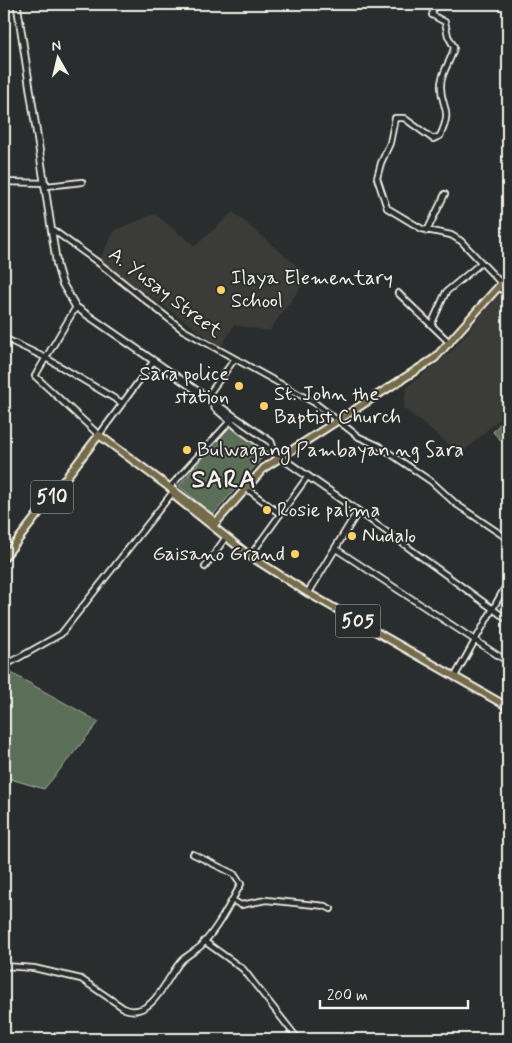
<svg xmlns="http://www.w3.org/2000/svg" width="512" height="1043" font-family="Mynerve,sans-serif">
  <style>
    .built { fill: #3b3b37 }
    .green { fill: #5a6e59; stroke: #a7b0a0 }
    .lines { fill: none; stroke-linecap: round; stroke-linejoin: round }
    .street-casing { stroke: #f4f1e8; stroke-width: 8 }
    .secondary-casing { stroke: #f4f1e8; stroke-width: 9 }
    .primary-casing { stroke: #f4f1e8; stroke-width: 10 }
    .street { stroke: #2a2d2e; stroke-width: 4.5 }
    .secondary { stroke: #2a2d2e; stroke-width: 5.5 }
    .primary { stroke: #746c4b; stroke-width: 6 }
    .poi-dot { fill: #ffd166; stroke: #2a2d2e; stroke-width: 2 }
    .labels { text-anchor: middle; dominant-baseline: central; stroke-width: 4; stroke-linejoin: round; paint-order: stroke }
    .shield { fill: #2a2d2e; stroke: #b7b6b0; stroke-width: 1 }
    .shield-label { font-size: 19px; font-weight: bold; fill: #f4f1e8 }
    .poi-label { font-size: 20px; fill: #f4f1e8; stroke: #2a2d2e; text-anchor: start }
    .street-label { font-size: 20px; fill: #f4f1e8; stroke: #2a2d2e }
    .district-label { font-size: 25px; font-weight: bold; letter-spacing: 1px; fill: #f4f1e8; stroke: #2a2d2e }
  </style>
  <rect width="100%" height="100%" fill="#2a2d2e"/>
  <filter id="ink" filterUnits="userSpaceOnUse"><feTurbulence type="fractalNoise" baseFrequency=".02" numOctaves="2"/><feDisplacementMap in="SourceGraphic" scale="10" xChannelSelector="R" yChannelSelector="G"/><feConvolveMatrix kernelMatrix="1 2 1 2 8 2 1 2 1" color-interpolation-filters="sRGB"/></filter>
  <g filter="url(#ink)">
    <path class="built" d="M233,212L309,276L269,331L234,325L221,347L99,260L115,230L155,214L195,246Z
      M499,293L508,302V411L461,454L403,408L407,387L453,350Z"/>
    <path class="green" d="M508,414V448L493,432Z
      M231,424L267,452L213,515L179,486Z
      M4,669L99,722L44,789L4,777Z"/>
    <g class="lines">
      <g class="street-casing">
        <path id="street" d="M435,4L432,15L445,22L448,36L454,47C452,60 441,72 441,85C440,108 454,107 440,136L433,139L404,118H395L390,143L381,163L377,178L387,208L422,229L451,235L461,241L501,283
          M4,182L46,183
          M47,186L82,182
          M53,230L96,261L183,330L315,403L359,437L379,446L432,482L456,504L508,539
          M427,231L445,194
          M499,287L508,295
          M398,293L450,343
          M76,307L35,376L99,435L153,362
          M431,325L446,292L481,263
          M4,338L46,358L122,403
          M206,398L234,360
          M169,488L232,419
          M246,488L280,514
          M358,511L508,620
          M336,549L508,662
          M250,556L308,476
          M205,567L226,537
          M4,666L61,634L173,492
          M455,676L508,582
          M4,763V764
          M232,900L241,905L266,900L325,906L331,909
          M204,941L243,969L298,1039
          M4,966L34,968L81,979L125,1009C154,1019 166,977 182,960C188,955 195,951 201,946C217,929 230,904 241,884L234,874L193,854"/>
      </g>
      <g class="secondary-casing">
        <path id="secondary" d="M17,4L57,266L62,283L76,307L271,442L274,451
          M211,402L215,408L241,430L358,511L308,593"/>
      </g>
      <g class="primary-casing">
        <path id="primary" d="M173,492L177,498L250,556L308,593L508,707
          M214,525L264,468L435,358L508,276
          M4,558L99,435L216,522"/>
      </g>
      <use href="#street" class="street"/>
      <use href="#secondary" class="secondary"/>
      <use href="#primary" class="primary"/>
    </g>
  </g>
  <g class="poi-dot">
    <circle cx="221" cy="290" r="5"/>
    <circle cx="239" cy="386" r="5"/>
    <circle cx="264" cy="406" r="5"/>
    <circle cx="187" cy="450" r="5"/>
    <circle cx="267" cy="510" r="5"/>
    <circle cx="352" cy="536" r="5"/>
    <circle cx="295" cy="554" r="5"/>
  </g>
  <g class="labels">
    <g class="shield">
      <rect x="31" y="480.5" width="42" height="33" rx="4"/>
      <rect x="335.5" y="604.5" width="45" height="33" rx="4"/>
    </g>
    <g class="shield-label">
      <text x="52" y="497">510</text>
      <text x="358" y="621">505</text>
    </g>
    <g class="poi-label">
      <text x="231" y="278">Ilaya Elementary<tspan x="231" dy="23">School</tspan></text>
      <text x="229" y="374" text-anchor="end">Sara police<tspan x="229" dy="23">station</tspan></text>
      <text x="274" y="394">St. John the<tspan x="274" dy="23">Baptist Church</tspan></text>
      <text x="197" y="450">Bulwagang Pambayan ng Sara</text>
      <text x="277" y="510">Rosie palma</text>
      <text x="362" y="536">Nudalo</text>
      <text x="285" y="554" text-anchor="end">Gaisano Grand</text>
    </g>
    <g class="street-label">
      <text transform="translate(165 293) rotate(37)">A. Yusay Street</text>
    </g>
    <g class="district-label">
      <text x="224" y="480">SARA</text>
    </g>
  </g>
  <rect width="512" height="1043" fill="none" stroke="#2a2d2e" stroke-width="20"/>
  <rect x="10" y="10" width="492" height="1023" fill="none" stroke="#f4f1e8" stroke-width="2" filter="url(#ink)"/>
  <g transform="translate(58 58) rotate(352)" stroke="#2a2d2e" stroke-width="4" paint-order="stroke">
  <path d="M0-4L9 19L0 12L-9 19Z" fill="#f4f1e8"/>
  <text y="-8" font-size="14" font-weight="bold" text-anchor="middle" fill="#f4f1e8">N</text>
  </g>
  <path d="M320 1000v8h148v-8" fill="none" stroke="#f4f1e8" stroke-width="2.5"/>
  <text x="327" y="1000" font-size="15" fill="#f4f1e8" stroke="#2a2d2e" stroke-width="4" paint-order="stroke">200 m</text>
</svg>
